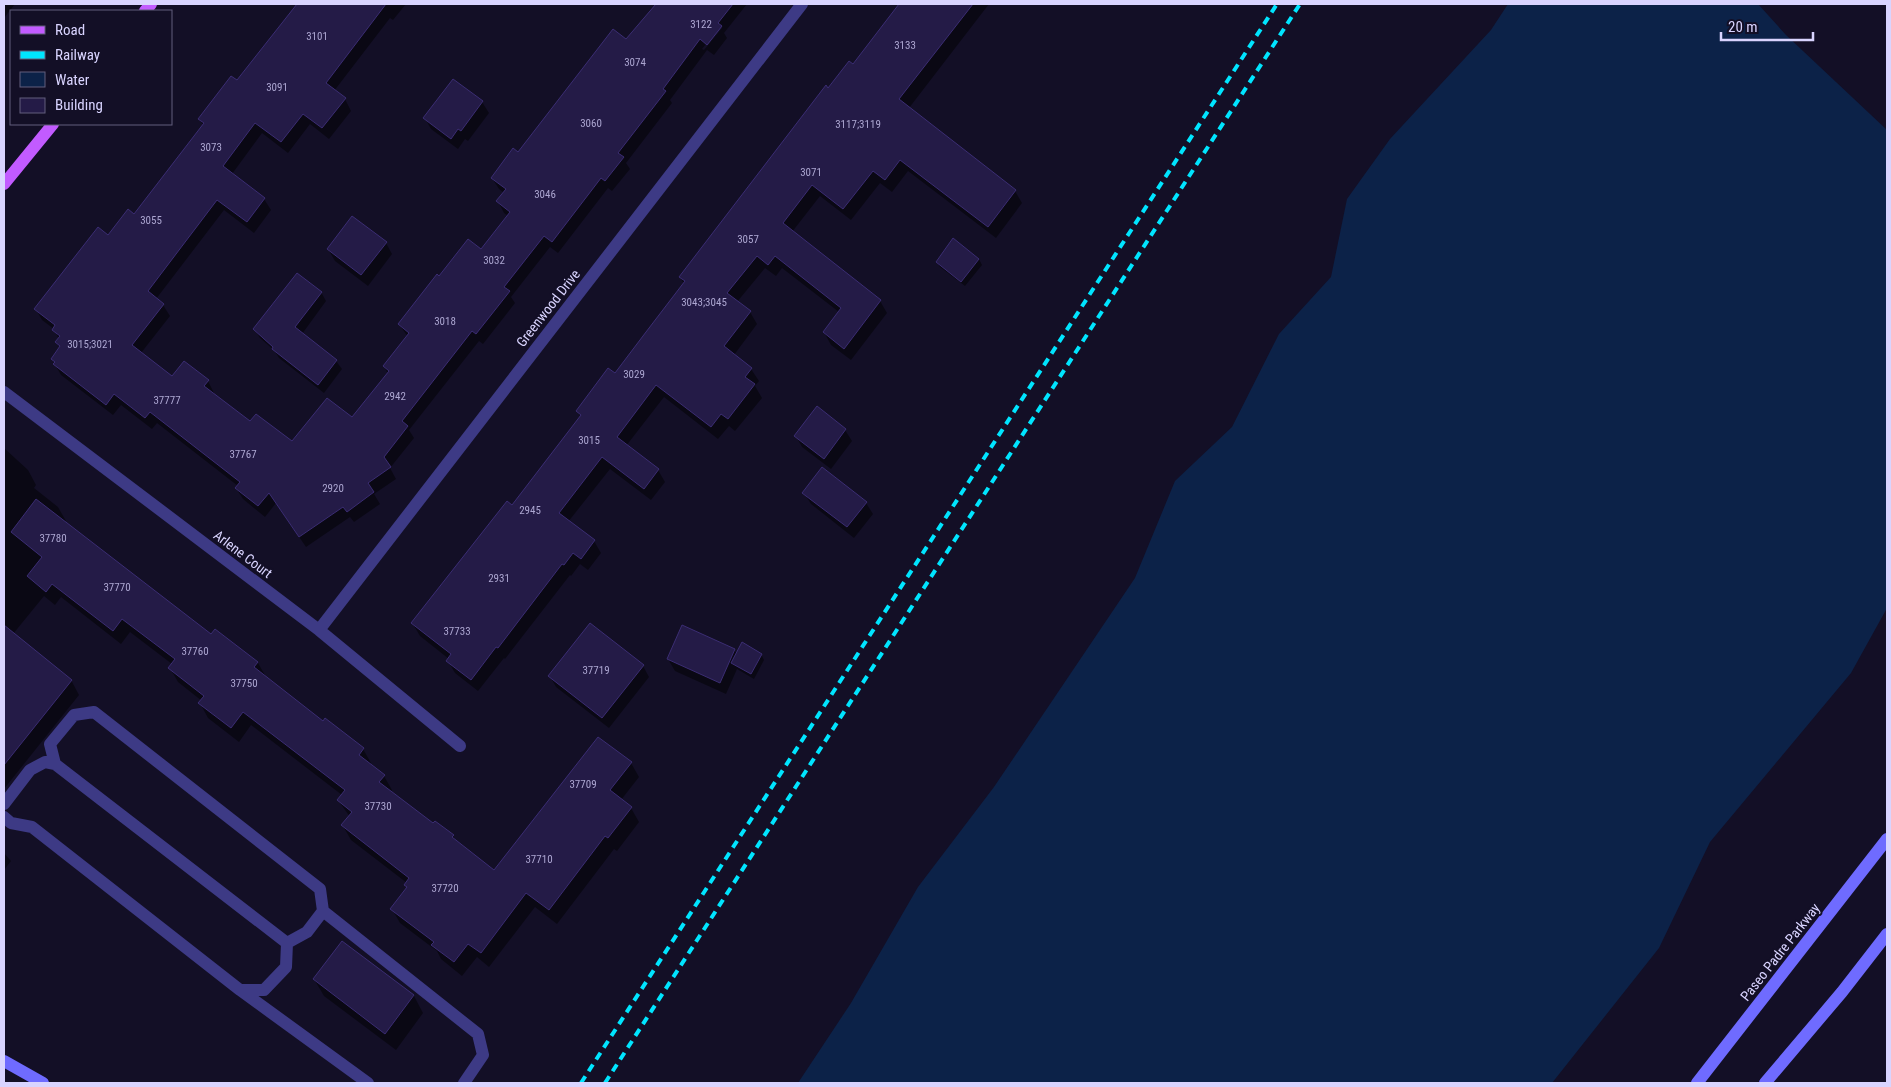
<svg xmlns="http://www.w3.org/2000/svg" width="1891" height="1087" font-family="'Roboto Condensed',sans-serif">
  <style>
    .water { fill: #0c2248 }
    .shadow { fill: #0007; fill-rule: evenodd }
    .building { fill: #241b47; stroke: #3b2d73 }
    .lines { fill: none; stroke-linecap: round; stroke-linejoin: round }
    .service { stroke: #3d3a85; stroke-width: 12 }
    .minor { stroke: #3d3a85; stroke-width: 12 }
    .secondary { stroke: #6f6bff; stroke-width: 12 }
    .primary { stroke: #c25bff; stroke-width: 12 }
    .rail { stroke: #00e5ff; stroke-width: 4; stroke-dasharray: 8 6; stroke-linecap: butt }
    .labels { text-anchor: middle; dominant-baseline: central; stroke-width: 4; stroke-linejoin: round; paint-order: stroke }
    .number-label { font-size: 11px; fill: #aca6d1 }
    .street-label { font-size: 14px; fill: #d9d4ff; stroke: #130f26 }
  </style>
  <rect width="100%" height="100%" fill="#130f26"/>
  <path class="water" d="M1508,4H1758L1786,35L1887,130V608L1851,673L1710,842L1659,948L1552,1083H798L851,1003L918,887L994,787L1135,578L1175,481L1232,427L1279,334L1331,277L1347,199L1390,139L1491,30Z"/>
  <path class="shadow" d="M4,4H15L4,18Z
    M298,4H406L393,20L390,18L334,91L345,99L351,111L329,139L310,124L288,153L262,133L232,174L264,199L271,210L254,233L224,210L156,299L163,305L170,316L141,353L173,378L208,381L214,393L213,394L250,423L292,443L352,419L388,374L384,366L408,337L399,324L440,278L481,251L508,216L504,213L498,201L504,193L499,189L492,178L518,153L626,41L657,4H747L724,33L727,38L714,55L707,50L670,100L672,103L626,163L630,169L612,191L608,188L558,253L550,247L511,297L515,303L483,344L479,341L409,430L414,438L390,468L396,479L374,494L380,504L354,522L350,517L306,547L276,503L265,517L243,499L236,488L238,486L157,423L152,429L121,405L113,415L61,375L52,359L60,348L57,342L59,339L54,329L42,320L36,309L108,237L134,216L204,126L199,119L238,82ZM722,24V28L704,50L702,49Z
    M901,4H989L909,108L1015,191L1022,203L996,238L908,171L892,192L880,183L851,220L820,196L792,232L880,301L887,313L851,360L831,345L824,332L839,312L782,268L776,276L765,268L737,302L750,312L757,324L734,355L751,369L759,381L755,386L762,398L735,431L729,426L718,439L664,397L626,446L658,470L665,482L651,500L610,469L568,522L594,541L601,553L588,570L580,564L571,576L570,575L505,659L504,658L478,691L455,673L448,661L449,659L420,636L413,624L512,507L581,417L577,411L615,375L684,284L680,277L829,90L853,66Z
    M482,102L489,113L468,141L465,139L458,149L431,129L425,118Z
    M386,243L392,254L368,286L335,261L328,249Z
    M979,259L982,265L965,286L940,267L937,262Z
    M321,292L326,301L302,334L336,361L342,369L324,393L279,358L275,351L260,338L255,330Z
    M845,430L852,441L831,469L802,447L796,436Z
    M4,448L28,470L36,485L34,488L58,507L66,521L65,523L211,636L215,631L258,663L266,677L323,722L363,749L371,763L370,765L384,776L392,790L390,792L433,825L453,836L456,841L495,872L631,763L639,777L621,800L631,808L639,822L617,851L614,849L557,924L535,907L489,967L477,957L462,976L441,959L437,951L400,923L392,909L408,888L406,885L407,883L351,840L343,826L350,817L338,800L342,795L251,725L239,742L208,718L200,703L202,701L178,682L170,668L172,664L130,632L121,644L61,597L55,605L44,596L13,634L71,680L79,695L4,789Z
    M804,493L866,503L873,514L854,538L811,504Z
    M734,650L737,654H761L764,660L754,679L737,669L726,694L675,671L668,659Z
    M643,666L649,677L609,728L556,687L550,676Z
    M4,853L11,861L4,870Z
    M343,942L414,996L423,1013L396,1050L324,996L314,979Z"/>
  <path class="building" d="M297,4H386L326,83L346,98L322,128L303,114L281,142L255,123L223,166L265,198L247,222L217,200L148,291L164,304L132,345L172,376L184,361L209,380L204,386L250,421L256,414L292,441L327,398L352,417L389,371L383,366L409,333L398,324L437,274L439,276L468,239L481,249L510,212L496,201L506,189L491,178L513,148L518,152L613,29L626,39L656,4H733L718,23L722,26L707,45L700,39L663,89L666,91L618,153L624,157L605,181L601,178L552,242L544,236L504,287L510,291L476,334L472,331L402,421L408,426L384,457L391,467L368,483L374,492L347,512L343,507L299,537L269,493L258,506L235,488L240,482L150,412L145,418L114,394L106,405L53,364L55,362L51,359L60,346L55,342L60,336L52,330L55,325L34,309L98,227L108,235L128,209L134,214L204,123L198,119L231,76L237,80Z
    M899,4H973L899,99L1016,190L988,227L900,160L885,180L873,171L843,209L812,185L783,223L881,300L844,349L823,332L841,308L775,256L768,265L757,256L727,293L751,311L724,346L752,368L745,377L755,384L728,419L721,414L711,427L656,385L617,437L659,469L644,489L602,457L559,513L595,540L581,559L573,553L564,565L562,564L498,648L496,647L471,680L446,661L451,654L411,623L507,501L512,505L581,415L576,411L608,368L615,373L646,332L685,281L679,277L826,85L828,88L849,61L853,64Z
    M453,79L483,101L461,131L458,129L451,139L423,118Z
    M352,216L387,242L361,275L327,249Z
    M953,238L979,259L961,282L936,262Z
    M297,273L322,292L295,327L337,360L318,385L272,349L273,347L253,329Z
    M817,406L846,429L824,459L794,436Z
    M822,467L867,502L847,527L802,493Z
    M36,499L211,634L215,629L258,662L254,667L323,721L325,718L364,748L359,755L385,775L379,782L433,823L435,821L454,835L452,837L494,870L598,737L632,762L610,790L632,807L608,838L605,836L549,910L526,893L481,953L468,944L454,962L431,945L434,942L390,909L407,887L404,885L409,878L341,825L352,812L337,800L345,790L243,712L231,728L198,703L204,696L168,668L175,659L122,619L113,631L52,584L46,592L27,576L42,557L11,532Z
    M590,623L644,665L602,718L548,676Z
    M4,625L72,680L4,765Z
    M682,625L735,649L720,683L667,659Z
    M742,642L762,654L751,674L731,663Z
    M342,941L414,995L385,1034L313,979Z"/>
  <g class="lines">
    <path class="service" d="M4,804L30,770L45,762L55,764
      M4,817L11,823L32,827L240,990H264L286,967L287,943L55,764L50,744L74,715L94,712L320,889L323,911L307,932L287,943
      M323,911L478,1034L483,1055L464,1083
      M240,990L368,1083"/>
    <path class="minor" d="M4,392L319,630L460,746
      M319,630L802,4"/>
    <path class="secondary" d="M4,1061L43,1083
      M1697,1083L1887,839
      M1765,1083L1842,992L1887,934"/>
    <path class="primary" d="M145,11L151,4
      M4,184L53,124"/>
    <path class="rail" d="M581,1083L1277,4
      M605,1083L1300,4"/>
  </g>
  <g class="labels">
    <g class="number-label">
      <text x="701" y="24">3122</text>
      <text x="317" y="36">3101</text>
      <text x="905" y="45">3133</text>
      <text x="635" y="62">3074</text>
      <text x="277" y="87">3091</text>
      <text x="591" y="123">3060</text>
      <text x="858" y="124">3117;3119</text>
      <text x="211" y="147">3073</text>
      <text x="811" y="172">3071</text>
      <text x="545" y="194">3046</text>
      <text x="151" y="220">3055</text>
      <text x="748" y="239">3057</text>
      <text x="494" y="260">3032</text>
      <text x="704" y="302">3043;3045</text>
      <text x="445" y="321">3018</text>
      <text x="90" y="344">3015;3021</text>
      <text x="634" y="374">3029</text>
      <text x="395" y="396">2942</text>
      <text x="167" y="400">37777</text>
      <text x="589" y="440">3015</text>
      <text x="243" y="454">37767</text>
      <text x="333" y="488">2920</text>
      <text x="530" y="510">2945</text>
      <text x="53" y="538">37780</text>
      <text x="499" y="578">2931</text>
      <text x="117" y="587">37770</text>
      <text x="457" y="631">37733</text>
      <text x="195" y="651">37760</text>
      <text x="596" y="670">37719</text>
      <text x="244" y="683">37750</text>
      <text x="583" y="784">37709</text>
      <text x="378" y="806">37730</text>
      <text x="539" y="859">37710</text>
      <text x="445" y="888">37720</text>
    </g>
    <g class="street-label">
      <text transform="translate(548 308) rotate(-52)">Greenwood Drive</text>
      <text transform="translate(243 554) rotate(37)">Arlene Court</text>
      <text transform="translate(1780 952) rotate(-52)">Paseo Padre Parkway</text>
    </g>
  </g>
  <rect width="1891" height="1087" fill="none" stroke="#d9d4ff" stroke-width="10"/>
  <rect x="10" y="10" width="162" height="115" fill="#130f26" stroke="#625e7d"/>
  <rect x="20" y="26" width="25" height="8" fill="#c25bff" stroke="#625e7d"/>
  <text x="55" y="35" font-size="15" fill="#d9d4ff">Road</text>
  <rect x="20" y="51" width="25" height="8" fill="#00e5ff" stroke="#625e7d"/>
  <text x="55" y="60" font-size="15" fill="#d9d4ff">Railway</text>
  <rect x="20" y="72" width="25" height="15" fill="#0c2248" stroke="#625e7d"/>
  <text x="55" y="85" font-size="15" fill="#d9d4ff">Water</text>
  <rect x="20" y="98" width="25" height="15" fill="#241b47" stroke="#625e7d"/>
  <text x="55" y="110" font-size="15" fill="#d9d4ff">Building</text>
  <path d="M1721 32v8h92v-8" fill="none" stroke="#d9d4ff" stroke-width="2.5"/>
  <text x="1728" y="32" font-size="15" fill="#d9d4ff" stroke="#130f26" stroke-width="4" paint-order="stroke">20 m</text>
</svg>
